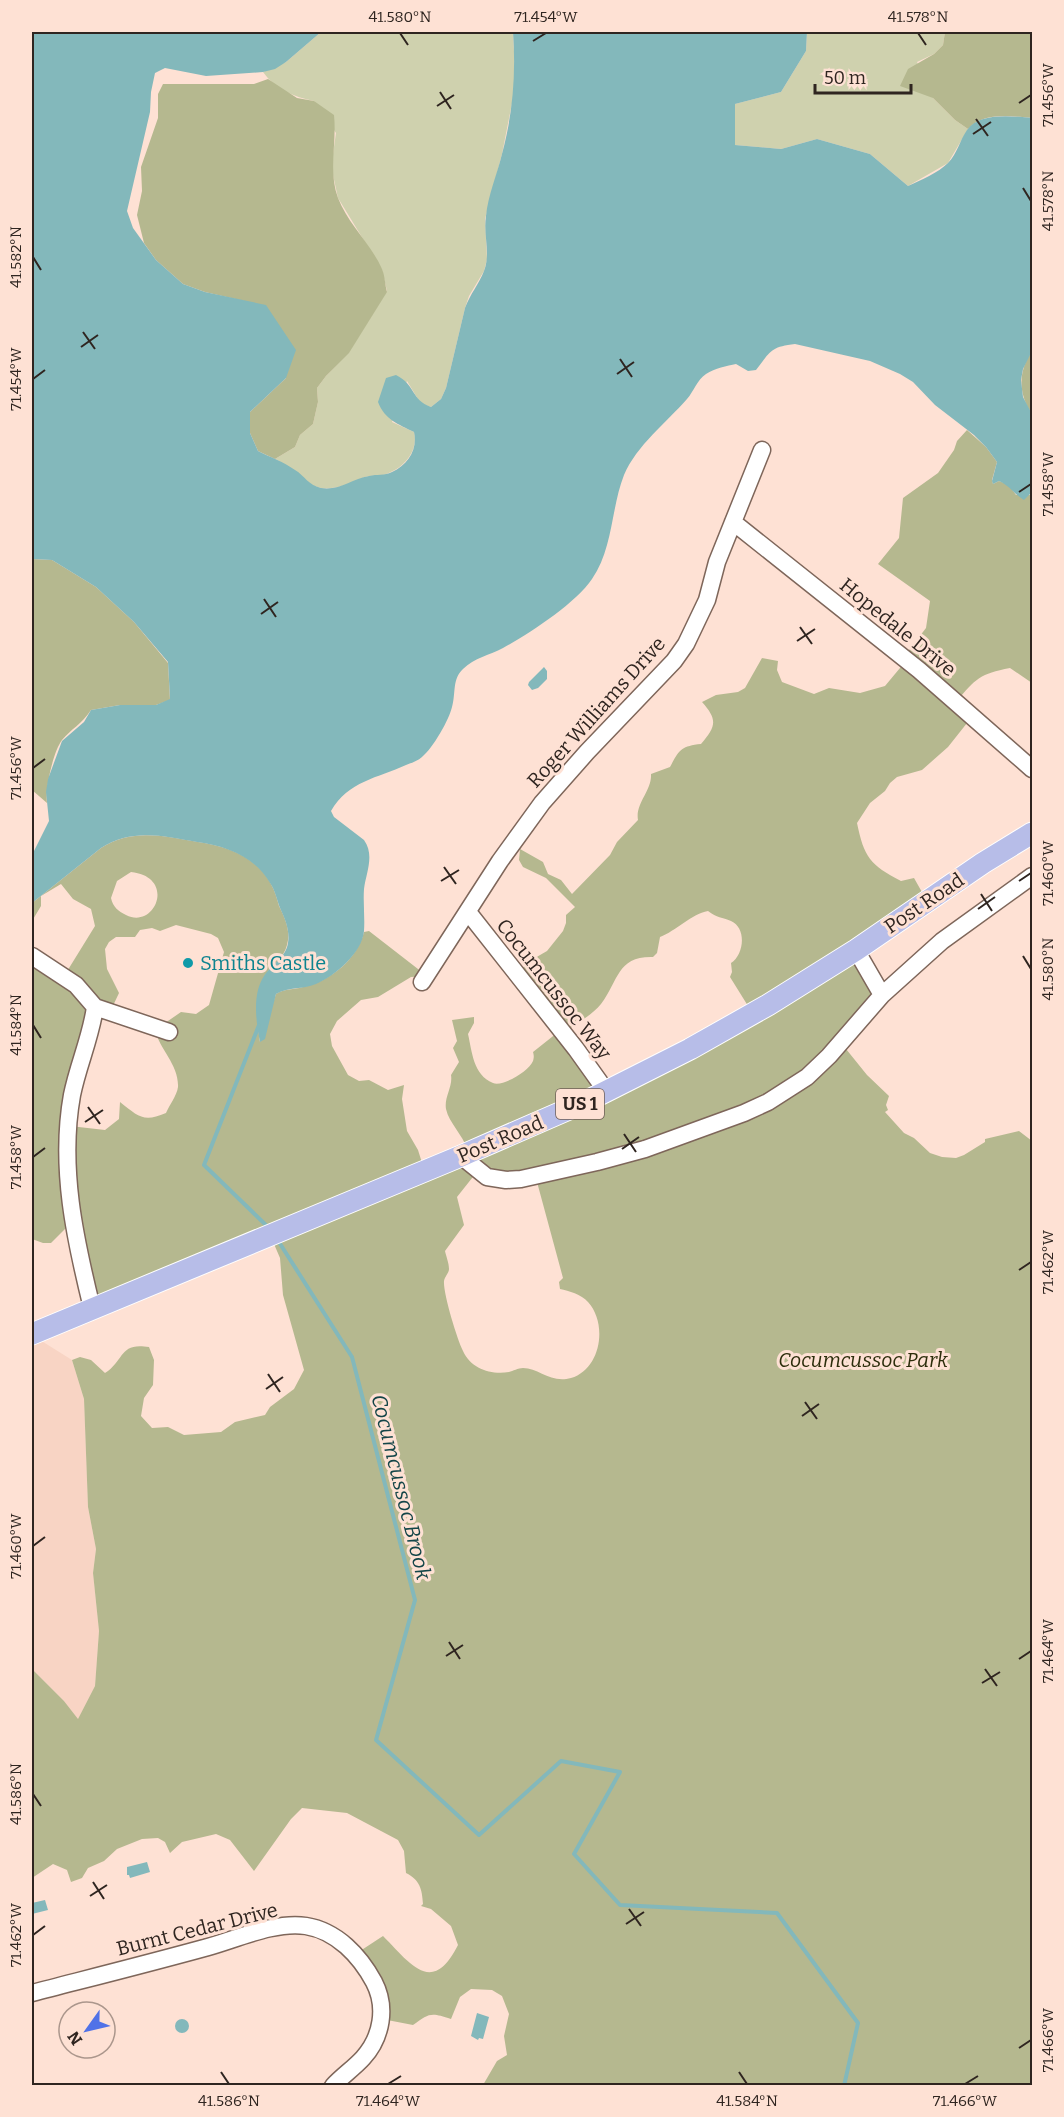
<svg xmlns="http://www.w3.org/2000/svg" width="1064" height="2117" font-family="Bitter,serif">
  <style>
    .built { fill: #f8d4c4 }
    .green { fill: #cfd1ae }
    .forest { fill: #b5b88f; fill-rule: evenodd }
    .water { fill: #83b8bb }
    .lines { fill: none; stroke-linecap: round; stroke-linejoin: round }
    .stream { stroke: #83b8bb; stroke-width: 4 }
    .minor-casing { stroke: #7e665a; stroke-width: 19 }
    .major-casing { stroke: #fff; stroke-width: 23 }
    .minor { stroke: #fff; stroke-width: 16 }
    .major { stroke: #b7bde8; stroke-width: 21 }
    .ticks { fill: none; stroke: #2f2520; stroke-width: 2 }
    .culture-dot { fill: #0f9aa8; stroke: #fee1d4; stroke-width: 2 }
    .labels { text-anchor: middle; dominant-baseline: central; stroke-width: 6; stroke-linejoin: round; paint-order: stroke }
    .shield { fill: #fee1d4; stroke: #6d5d56; stroke-width: 1.5 }
    .shield-label { font-size: 18px; font-weight: bold; fill: #2f2520 }
    .street-label { font-size: 20px; fill: #2f2520; stroke: #fee1d4 }
    .culture-label { font-size: 20px; fill: #0d838f; stroke: #fee1d4; text-anchor: start }
    .park-label { font-size: 20px; font-style: italic; fill: #2c2d0b; stroke: #fee1d4 }
    .water-label { font-size: 21px; font-style: italic; fill: #144548; stroke: #fee1d4 }
    .neatline { fill: none; stroke: #2f2520; stroke-width: 2 }
    .ticks-label { font-size: 15px; text-anchor: middle; fill: #2f2520 }
  </style>
  <rect width="100%" height="100%" fill="#fee1d4"/>
  <path class="built" d="M32,1335L72,1360L84,1399L88,1507L96,1549L93,1573L99,1631L95,1686L78,1720L64,1701L32,1669Z"/>
  <path class="green" d="M321,32H513L515,71L513,98L502,154L485,219L487,259L484,271L469,296L465,308L446,388L441,399L431,407L421,404L407,381L392,422L414,432C419,451 403,470 383,475C377,476 371,475 365,477C351,483 337,490 321,488C303,484 292,467 275,459L295,447L300,435L313,424L318,402L317,388L326,376L349,352L387,291L382,270L338,198L333,175V154L336,133L314,101C294,97 275,89 263,72L286,62Z
    M807,32H945L943,45L934,54L917,62L933,98L955,120L968,129L948,163L908,186L870,154L817,139L781,149L735,145V104L781,92L806,51Z"/>
  <path class="forest" d="M945,32H1032V118C1012,116 983,112 968,129L955,120L933,98L900,86L908,69L934,54L943,45Z
    M268,79L297,98L314,101L334,115C337,143 328,171 338,198C348,224 371,244 382,269C385,276 385,285 387,292L349,353L326,376L317,388L318,402L313,424L300,435L295,447L275,459L258,451L250,433V412L286,378L266,306L205,292L183,284L156,260L144,243L137,215L142,191L141,167L158,118V94L163,84H254Z
    M1032,351V414C1018,394 1018,371 1032,351Z
    M967,430L986,447L997,462L992,480L993,484L999,481L1009,485L1016,495H1030L1032,492V683L1010,668C980,674 976,678 956,702L971,718L948,747L922,770L897,777L890,783L885,791L870,803L857,823C864,857 870,865 901,881L914,878L927,901L857,952L880,997L842,1044L867,1075L889,1096L886,1105L888,1110L885,1112L904,1133L914,1138L930,1153L942,1157L956,1158L964,1155L985,1142V1139L1019,1131L1032,1141V2085H483L497,2061L507,2055L504,2036L509,2014L502,1996L492,1990L471,1989L460,1997L451,2019C431,2012 429,2013 413,2025L382,2019L357,1953L383,1936C410,1963 432,1997 458,1945L451,1926L431,1909L421,1906L423,1904C422,1889 420,1880 406,1873L404,1851L398,1840L347,1813L302,1808L291,1819L254,1871L230,1840L216,1834L182,1842L170,1853L165,1842L158,1838L142,1839L117,1849L104,1861L88,1868L82,1878L71,1882L67,1870L53,1864L32,1878V1669L64,1701L78,1719L95,1686L99,1631L93,1573L96,1549L88,1507L84,1399L72,1360L80,1357L91,1360L105,1373C125,1360 119,1342 149,1347L154,1360L153,1385L144,1398L141,1416L152,1428L168,1427L184,1435L221,1432L235,1422L265,1415L270,1407L294,1389L304,1370L283,1295L280,1258L271,1237L98,1307L70,1224L51,1243H43L32,1239V952L66,973L95,926L91,909L73,899L61,884L41,896V906L32,921V903L101,848C132,828 164,836 198,842C227,846 257,857 271,884C275,891 277,899 279,906C285,918 291,931 287,945C284,958 273,964 266,974C257,987 257,1027 260,1042L276,994C286,988 293,990 303,987C331,981 357,959 364,932L369,931L427,976L411,977L378,997L361,1000L337,1021L330,1034L332,1046L348,1075L359,1081L369,1080L388,1090L404,1085L402,1099L407,1131L418,1150L423,1166L467,1149C463,1135 449,1123 446,1109C444,1097 453,1087 451,1075L459,1062L453,1048L457,1041L452,1020L474,1017V1023L468,1034C472,1051 473,1075 493,1083C503,1087 529,1071 533,1061C534,1057 534,1056 533,1052L562,1029L519,972L528,962L547,951L563,931L566,923V915L575,907L546,878L523,867L519,860L520,849L543,862L548,874L561,880L572,894L610,855L617,842L638,820C635,803 652,791 651,774L670,767C679,750 681,746 701,744C716,726 718,720 702,702L716,695L738,692L745,688L762,658L778,661L777,670L782,682L814,694L829,688L860,693L885,686L905,662L903,658L926,628L930,601L878,564L899,538L903,498L938,473L954,450L957,441ZM131,872C177,877 155,930 126,915C118,911 113,907 111,898L117,881ZM708,911C717,918 722,917 731,921C747,928 744,955 731,963L732,972L730,977L753,1014L611,1089L568,1030C579,1022 593,1014 601,1004C619,980 617,956 653,957L657,953L660,937C676,931 691,914 708,911ZM176,925L211,934L218,938L224,952L209,1005L196,1014L181,1012L155,1030C160,1050 179,1065 178,1087C177,1095 169,1106 166,1113C143,1123 138,1116 120,1102L119,1119L105,1130L70,1126L96,1009L110,1012L119,993L107,969L105,949L109,942L116,937H135L140,930L152,928L160,931ZM476,1173L537,1182L563,1278L559,1282L560,1289C569,1291 581,1294 588,1302C608,1324 601,1369 571,1378C551,1384 539,1368 523,1368C518,1368 513,1371 509,1372C491,1375 471,1369 463,1351C457,1339 443,1293 444,1281C445,1276 449,1273 449,1269C449,1263 446,1256 445,1251L464,1225L457,1197Z
    M32,559L52,560L96,587L134,622L168,663L170,700L156,705H120L91,710C82,724 71,729 62,740C53,752 45,789 47,803L32,790Z"/>
  <path class="water" d="M32,32H321L286,62L275,69L263,72L206,76L165,68L155,73L151,92L150,112L127,211L133,228L156,260L183,284L205,292L266,305L296,350L286,378L250,412V433L258,451C270,457 284,462 295,470C305,476 308,485 321,488C339,491 352,479 369,476C377,474 384,476 392,472C408,465 418,449 414,432C398,424 385,420 378,402L386,378L396,375C416,385 411,400 431,407L441,399L446,388L465,308C470,294 479,284 484,271C491,253 483,235 486,216C488,195 497,175 502,154C513,113 516,74 513,32H807L806,51L781,92L735,104V145L781,149L817,139L870,154L908,186C921,180 938,173 948,163C957,154 960,140 967,130C979,112 1013,116 1032,118V351L1023,369L1021,380L1023,397L1032,414V492L1024,500C1014,494 1010,486 999,481L993,484L992,481L997,462L986,447L974,435L935,405L913,382L900,374L870,361L795,344C770,347 771,351 756,370L748,371L736,364C727,366 715,368 706,374C697,380 694,391 687,399C666,423 637,445 624,475C611,508 613,549 592,579C576,603 529,634 503,648C490,655 474,658 463,669C452,679 456,693 452,707C449,720 433,748 422,757C418,761 411,763 406,765C378,778 348,781 331,811L334,817L364,840C375,855 366,873 364,889C363,903 365,917 364,931C362,953 335,976 316,984C302,990 290,986 276,994L265,1039L260,1042C256,1022 252,994 264,976C272,964 286,957 288,943C290,930 285,919 280,908C277,900 275,890 270,883C254,856 226,846 197,842C163,836 132,828 101,848L32,903V855L49,821L46,792L48,779L62,741L84,722L91,710L120,705H156L170,699L168,662L134,622L96,587L52,560L32,559Z
    M544,667L547,671V679L538,688L532,690L528,685L529,682Z
    M147,1862L150,1872L130,1878L129,1875H127V1867Z
    M45,1900L48,1910L32,1914V1903Z
    M477,2013L489,2017L483,2039L479,2038L478,2040L471,2036Z
    M175 2026a7 7 0 1 1 14 0a7 7 0 1 1-14 0Z"/>
  <g class="lines">
    <path class="stream" d="M259,1025L204,1165L269,1228
      M277,1239L352,1357L415,1600L376,1740L479,1835L561,1761L620,1772L574,1854L620,1905L777,1913L858,2023L844,2086"/>
    <g class="minor-casing">
      <path id="minor" d="M733,522L919,670L1032,769
        M468,912L576,1049L606,1091
        M856,950L882,995
        M32,956L76,985L95,1007L169,1032
        M422,982L500,861L542,803L587,752L674,661L686,644L707,600L717,562L762,450
        M461,1156L487,1177L506,1180L521,1179L597,1162L645,1149L744,1113L768,1102L807,1077L829,1056L882,995L942,941L1032,876
        M92,1308C75,1239 59,1167 72,1095C78,1065 91,1037 95,1007
        M32,1993C90,1978 150,1963 208,1947C237,1939 276,1921 306,1926C337,1931 360,1956 374,1982C387,2007 382,2037 363,2058C354,2068 342,2076 333,2086"/>
    </g>
    <g class="major-casing">
      <path id="major" d="M32,1334L461,1156L585,1102L690,1049L768,1005L856,950L983,863L1032,833"/>
    </g>
    <use href="#minor" class="minor"/>
    <use href="#major" class="major"/>
  </g>
  <path class="ticks" d="M400,33L408,45M918,33L926,45M533,41L546,33M440,92L451,109M1019,103L1031,95M437,106L454,95M976,119L988,136M973,134L991,122M1023,188L1031,201M33,257L41,270M83,332L95,349M81,347L98,335M620,359L632,377M617,374L634,362M33,379L45,370M1019,492L1031,484M264,599L276,617M261,614L278,602M800,627L812,644M797,641L815,629M33,768L45,759M444,867L456,884M441,881L459,870M1019,881L1031,873M981,894L992,911M978,909L995,897M1023,956L1031,969M33,1025L41,1038M88,1107L100,1124M85,1122L103,1110M624,1134L636,1152M622,1149L639,1137M33,1157L45,1148M1019,1270L1031,1262M268,1374L280,1392M266,1389L283,1377M805,1402L817,1419M802,1416L819,1404M33,1546L45,1537M449,1642L460,1659M446,1656L463,1645M1019,1659L1031,1651M985,1669L997,1686M982,1683L1000,1672M33,1794L41,1806M93,1882L104,1899M90,1896L107,1885M629,1909L641,1926M626,1924L644,1912M33,1935L45,1926M1019,2048L1031,2040M221,2072L229,2084M739,2072L747,2084M388,2084L401,2076M965,2084L978,2076"/>
  <circle class="culture-dot" cx="188" cy="963" r="6"/>
  <g class="labels">
    <rect class="shield" x="556" y="1089" width="48" height="30" rx="4.5"/>
    <g class="shield-label">
      <text x="580" y="1104">US 1</text>
    </g>
    <g class="street-label">
      <text transform="translate(898 627) rotate(39)">Hopedale Drive</text>
      <text transform="translate(596 712) rotate(-48)">Roger Williams Drive</text>
      <text transform="translate(924 903) rotate(-34)">Post Road</text>
      <text transform="translate(554 989) rotate(52)">Cocumcussoc Way</text>
      <text transform="translate(500 1139) rotate(-23)">Post Road</text>
      <text transform="translate(197 1929) rotate(-14)">Burnt Cedar Drive</text>
    </g>
    <g class="culture-label">
      <text x="200" y="963">Smiths Castle</text>
    </g>
    <g class="park-label">
      <text x="863" y="1360">Cocumcussoc Park</text>
    </g>
    <g class="water-label">
      <text transform="translate(401 1487) rotate(76)">Cocumcussoc Brook</text>
    </g>
  </g>
  <rect width="1064" height="2117" fill="none" stroke="#fee1d4" stroke-width="66"/>
  <g transform="translate(87 2030) rotate(236)"><circle r="28" fill="#fee1d4" stroke="#ab968c" stroke-width="1.5"/>
  <path d="M0-4.5L10 22L0 15L-10 22Z" fill="#5172e7"/>
  <text y="-9" font-size="16" font-weight="bold" text-anchor="middle" fill="#2f2520">N</text>
  </g>
  <path d="M815 84v9h96v-9" fill="none" stroke="#2f2520" stroke-width="3"/>
  <text x="824" y="84" font-size="18" fill="#2f2520" stroke="#fee1d4" stroke-width="4.5" paint-order="stroke">50 m</text>
  <rect x="33" y="33" width="998" height="2051" class="neatline"/>
  <g class="ticks-label">
    <text x="400" y="22">41.580°N</text>
    <text x="546" y="22">71.454°W</text>
    <text x="918" y="22">41.578°N</text>
    <text transform="translate(1048 95) rotate(-90)" y="5">71.456°W</text>
    <text transform="translate(1048 201) rotate(-90)" y="5">41.578°N</text>
    <text transform="translate(16 257) rotate(-90)" y="5">41.582°N</text>
    <text transform="translate(16 379) rotate(-90)" y="5">71.454°W</text>
    <text transform="translate(1048 484) rotate(-90)" y="5">71.458°W</text>
    <text transform="translate(16 768) rotate(-90)" y="5">71.456°W</text>
    <text transform="translate(1048 873) rotate(-90)" y="5">71.460°W</text>
    <text transform="translate(1048 969) rotate(-90)" y="5">41.580°N</text>
    <text transform="translate(16 1025) rotate(-90)" y="5">41.584°N</text>
    <text transform="translate(16 1157) rotate(-90)" y="5">71.458°W</text>
    <text transform="translate(1048 1262) rotate(-90)" y="5">71.462°W</text>
    <text transform="translate(16 1546) rotate(-90)" y="5">71.460°W</text>
    <text transform="translate(1048 1651) rotate(-90)" y="5">71.464°W</text>
    <text transform="translate(16 1794) rotate(-90)" y="5">41.586°N</text>
    <text transform="translate(16 1935) rotate(-90)" y="5">71.462°W</text>
    <text transform="translate(1048 2040) rotate(-90)" y="5">71.466°W</text>
    <text x="229" y="2106">41.586°N</text>
    <text x="388" y="2106">71.464°W</text>
    <text x="747" y="2106">41.584°N</text>
    <text x="965" y="2106">71.466°W</text>
  </g>
</svg>
